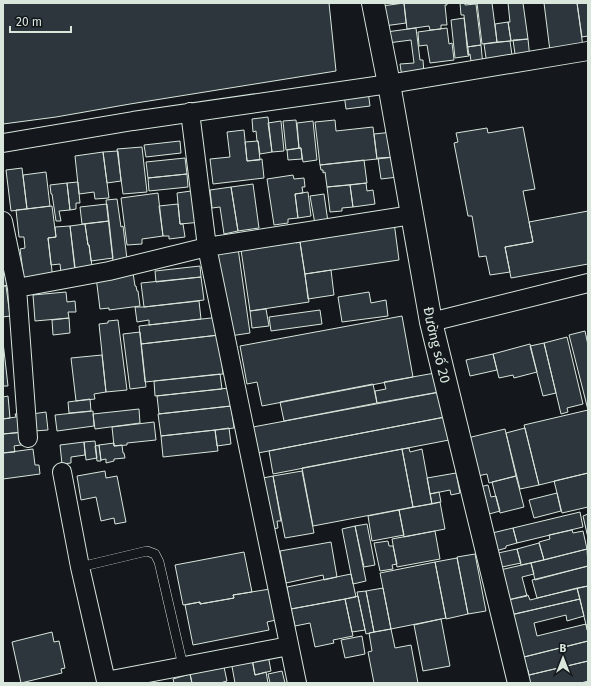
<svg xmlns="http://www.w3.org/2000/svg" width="591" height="686" font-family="'Fira Sans',sans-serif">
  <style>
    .building { fill: #2c363c; stroke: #d8e6dc }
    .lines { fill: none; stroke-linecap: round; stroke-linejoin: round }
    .service-casing { stroke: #d8e6dc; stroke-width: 10 }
    .minor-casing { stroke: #d8e6dc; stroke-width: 20 }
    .tertiary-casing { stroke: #d8e6dc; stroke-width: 24 }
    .service { stroke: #14181c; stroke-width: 9 }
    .minor { stroke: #14181c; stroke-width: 18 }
    .tertiary { stroke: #14181c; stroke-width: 22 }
    .labels { text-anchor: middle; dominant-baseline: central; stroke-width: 3; stroke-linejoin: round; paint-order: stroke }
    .street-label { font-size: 14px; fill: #d8e6dc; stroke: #14181c }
  </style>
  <rect width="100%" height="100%" fill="#14181c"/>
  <path class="building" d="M3,3H329L336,71L130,104L56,117L3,124Z
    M404,3L406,23L384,26L382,6Z
    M404,3H447V5H445L447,25H441V29L430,30L429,26L407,29Z
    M460,3H465V5L476,4L481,45L467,47L464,15H461Z
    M477,3H492L497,42L482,44Z
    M508,3H523L528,39L511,41L508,22H510Z
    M544,3H577L583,47L550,51Z
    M577,3H588V36L582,37Z
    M464,18L469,56L455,58L451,20Z
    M508,22L511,41L497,42L495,24Z
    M416,28L420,60H423L424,74L402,77L400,64L414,63L411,40L388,43L386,32Z
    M447,28L449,44L452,43L454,60L430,63L427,45L419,46L418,32Z
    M528,39L530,59L516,61L513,40Z
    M510,41L513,62L487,65L484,44Z
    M481,45L483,66L472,68L470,54L468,55L467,47Z
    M368,91L370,106L346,109L344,94Z
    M268,117L272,152L260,154L258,141H257L256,131L253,132L252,119Z
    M296,120L299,148L286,150L283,121Z
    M335,120L336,131L373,127L377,159L320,165L315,122Z
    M281,121L284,151L272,152L268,123Z
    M313,121L317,160L303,162L301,148H299L297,123Z
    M523,127L535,189L523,191L533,242L505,247L510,272L490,275L486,256L479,257L472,216H468L454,143L458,142L456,133L487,128L488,133Z
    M244,130L247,161L262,159L264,178L213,184L210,159L230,157L227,132Z
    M393,132L395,157L377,159L374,134Z
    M180,141L181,153L146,157L144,145Z
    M258,141L260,160L247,161L245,142Z
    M142,147L147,192L123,194L117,149Z
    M301,148L302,159L288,160L287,150Z
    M118,151L121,181L107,183L103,152Z
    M103,152L109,198L95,199L94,192L79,194L75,156Z
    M395,157L398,177L381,179L378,158Z
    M185,158L187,174L148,178L146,162Z
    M364,160L367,183L327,187L325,172L323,173V170H321L320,165Z
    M22,168L27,209L11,211L6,170Z
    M46,172L50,206L27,209L23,175Z
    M187,174L188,187L149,191L148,178Z
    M293,175L294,179L304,178L305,187H302L303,193L295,194L298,218L288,219V223L274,225L267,179Z
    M78,182L80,203H76V209L70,210L67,183Z
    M67,183L70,210L59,211L61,221H56L52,194H51L50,185Z
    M366,183L367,191L373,190L375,204L353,207L350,185Z
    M253,184L259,228L238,231L231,187Z
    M350,185L353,207L342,208V211L330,212L327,187Z
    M231,187L238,231L224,234L220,207L212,208L210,190Z
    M198,190L202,222L180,224L177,193Z
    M308,192L311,216L298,218L295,194Z
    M158,193L163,236L142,239V244L127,245L121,198Z
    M324,194L328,222L315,224L310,196Z
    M117,199L121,227L123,226L127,259L113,261L106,200Z
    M107,204L109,221L82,224L80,207Z
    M178,204L180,224H183L185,237L169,239V236H163L159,206Z
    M52,206L56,237L48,238L53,279H24L20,249L25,248L24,237H19L16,210Z
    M588,211V264L511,278L505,247L533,242L529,222Z
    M109,221L113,258L91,261L89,245H88L85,224Z
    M394,222L399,260L305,274L299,236Z
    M85,224L88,245H89L93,273L76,275L70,226Z
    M70,226L75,271L61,273L60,264L51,265L48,238L56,237L55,227Z
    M295,235L296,243L300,242L309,302L250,311L240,243Z
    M238,248L250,333L230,336L217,251Z
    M3,264L10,285L3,286Z
    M200,266L201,277L156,282L155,271Z
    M331,270L334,295L308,299L305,274Z
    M133,273L135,286H136L137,291H138L140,306L109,310V308L100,309L96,277Z
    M201,277L204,300L144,307L141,283Z
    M3,286H6L10,316L3,317Z
    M66,292L67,302L75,301L76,312H68L69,318L35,321L33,295Z
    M369,292L371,303L386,300L388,316L342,322L338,297Z
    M199,301L201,319L149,325V320L137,322L135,307H144Z
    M266,309L269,326L252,328L250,311Z
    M320,310L322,324L271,331L269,317Z
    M402,316L413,377L262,406L257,382L247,384L240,346Z
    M220,317L219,335L141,344L139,326Z
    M69,318L70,333L53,335L52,320Z
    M118,320L127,390L106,392L99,324L108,323V321Z
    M585,331L588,345V410L569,335Z
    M140,332L146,387L130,389L123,334Z
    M219,335L223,374L145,382L141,344Z
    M567,337L583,404L567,408L568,412L561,414L544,343Z
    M3,342L8,386H3Z
    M544,343L556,393L543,396L530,346Z
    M530,344L537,372L514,378L513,375L499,378L493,354Z
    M493,354L497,370L470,376L466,360Z
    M102,355L106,392L94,394L95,399L76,401L71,358Z
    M435,373L439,392L377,403L375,391L386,389L384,382Z
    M220,374L222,389L155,396L154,381Z
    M373,384L377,403L284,421L280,402Z
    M229,388L231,406L159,414L157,396Z
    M440,392L445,417L258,453L253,427Z
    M8,396L10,418L3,419V397Z
    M90,399L91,411L69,413L68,402Z
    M231,406L234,428L161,436L158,414Z
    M139,409L140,423L95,429L93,414Z
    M588,410V473L539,485L524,425Z
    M93,411L94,426L57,431L55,415Z
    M46,412L48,430L34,431L32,414Z
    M21,413L23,432L3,434V419L16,417L15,414Z
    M445,417L449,440L273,474L269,451Z
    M154,422L156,440L127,443V445L114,446L112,427Z
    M229,428L231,444L217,446L215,430Z
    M525,428L539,485L520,489L506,433Z
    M505,429L516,476L489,483L487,474L473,477L463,439Z
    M215,430L218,451L163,457L161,436Z
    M25,432L27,444L14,446L15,452L3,453V434Z
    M95,441L97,458L86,460L84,442Z
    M84,442L85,455L71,457V463L62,464L60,445Z
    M114,443V446L122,445L123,453H124L125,458L114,459V461L106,463V459L101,460L99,445Z
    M99,445L101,461H97L95,446Z
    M409,448L410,452L422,449L432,504L413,507L402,449Z
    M33,449L35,465H39L40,474L3,479V453Z
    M402,449L413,507L313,526L302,468Z
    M105,471L106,478L117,476L126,522L115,524L114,518L101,521L96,497L81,500L77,476Z
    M302,471L314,533L285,538L273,476Z
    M456,473L460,493L451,495L450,490L430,494L427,478Z
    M588,473V507L562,513L554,481Z
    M273,476L281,521H277L278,528L272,529L263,478Z
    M516,476L524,507L500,513L492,482Z
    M488,485L491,497L496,496L500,511L482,516L475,488Z
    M439,492L441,502L432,504L430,494Z
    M557,493L561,511L534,518L529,500Z
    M440,502L445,529L404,537L399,510Z
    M399,510L404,535L372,541L368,516Z
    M580,512L583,527L517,543L513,528Z
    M588,514V538L583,516Z
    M367,524L375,565L364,567L355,526Z
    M355,526L366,581L353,584L342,529Z
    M513,528L517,543L506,546V548L496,551L488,534Z
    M572,530L573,533L583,531L587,549L544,560L539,542L550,539L549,535Z
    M435,531L440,559L397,567L392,539Z
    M388,541L389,546H393L397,564L392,565L393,569L380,571L374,543Z
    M331,542L337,577L324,580L323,575L286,583L280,551Z
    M539,543L544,560L521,565L517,549Z
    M517,549L521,563L502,567L498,553Z
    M587,549L588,566L535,580L531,563Z
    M244,552L252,592L233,595L234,598L200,604V602L183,605L175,565Z
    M475,554L486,611L468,614L457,557Z
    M457,558L468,614L446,619L435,562Z
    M435,562L446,618L391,629L380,573Z
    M531,563L534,574L522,577L527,596L508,600L500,570Z
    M588,566V586L537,598L532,580Z
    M351,574L356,597L291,609L287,587Z
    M588,586V633L577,588Z
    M383,588L391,629L374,632L366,591Z
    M577,588L580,599L511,615L508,600L528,595L530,600Z
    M270,589L276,620L267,622L269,630L193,645L185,605L200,602V604L234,598L233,595Z
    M366,591L374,632L366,634L357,592Z
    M358,596L365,630L352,632L345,599Z
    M345,599L353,636L333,640L334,643L315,647L310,623L295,626L291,609Z
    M580,599L584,616L567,621L566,615L534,623L537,636L586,624L588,633V641L520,658L510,615Z
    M441,619L450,666L423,671L414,625Z
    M391,629L395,648L411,645L418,683H374L368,652L372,651L369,633Z
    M52,632L54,642L59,641L65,668L61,669L62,673L21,683L12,642Z
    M362,636L365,654L345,658L341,640Z
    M588,641V661L529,675L528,670L524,671L520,658Z
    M268,655L271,671L255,675L252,659Z
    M252,659L255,675L266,672L268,683H234H235L231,661Z
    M588,661V681L581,683H527L525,676Z
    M224,667L227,681L220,683H192L190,674Z
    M282,671L285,683H270L268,674Z
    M190,674L192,683H174L173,679Z"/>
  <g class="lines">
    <g class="service-casing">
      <path id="service" d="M80,567L147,551L155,554L159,562L183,666"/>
    </g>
    <g class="minor-casing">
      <path id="minor" d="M190,112L207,247L297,683
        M3,143L133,121L389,84L588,51
        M3,221L17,288L28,438
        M17,288L109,271L207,247L412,215
        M431,322L588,283
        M62,472L80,567L106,681L289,646"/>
    </g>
    <g class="tertiary-casing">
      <g id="tertiary">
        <path id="s1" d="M373,3L389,84L431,322L519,683"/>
      </g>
    </g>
    <use href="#service" class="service"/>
    <use href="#minor" class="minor"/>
    <use href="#tertiary" class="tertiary"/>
  </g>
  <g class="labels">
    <g class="street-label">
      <text stroke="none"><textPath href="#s1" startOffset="348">Đường số 20</textPath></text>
    </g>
  </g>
  <rect width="591" height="686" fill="none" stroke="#d8e6dc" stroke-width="8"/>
  <g transform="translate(563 658)" stroke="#14181c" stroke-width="3" paint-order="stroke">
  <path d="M0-3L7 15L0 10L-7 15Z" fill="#d8e6dc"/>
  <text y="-6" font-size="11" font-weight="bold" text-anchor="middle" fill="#d8e6dc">B</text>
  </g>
  <path d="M10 26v6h61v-6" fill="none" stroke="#d8e6dc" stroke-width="2"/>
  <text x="16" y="26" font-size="12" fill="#d8e6dc" stroke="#14181c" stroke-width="3" paint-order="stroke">20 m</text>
</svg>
